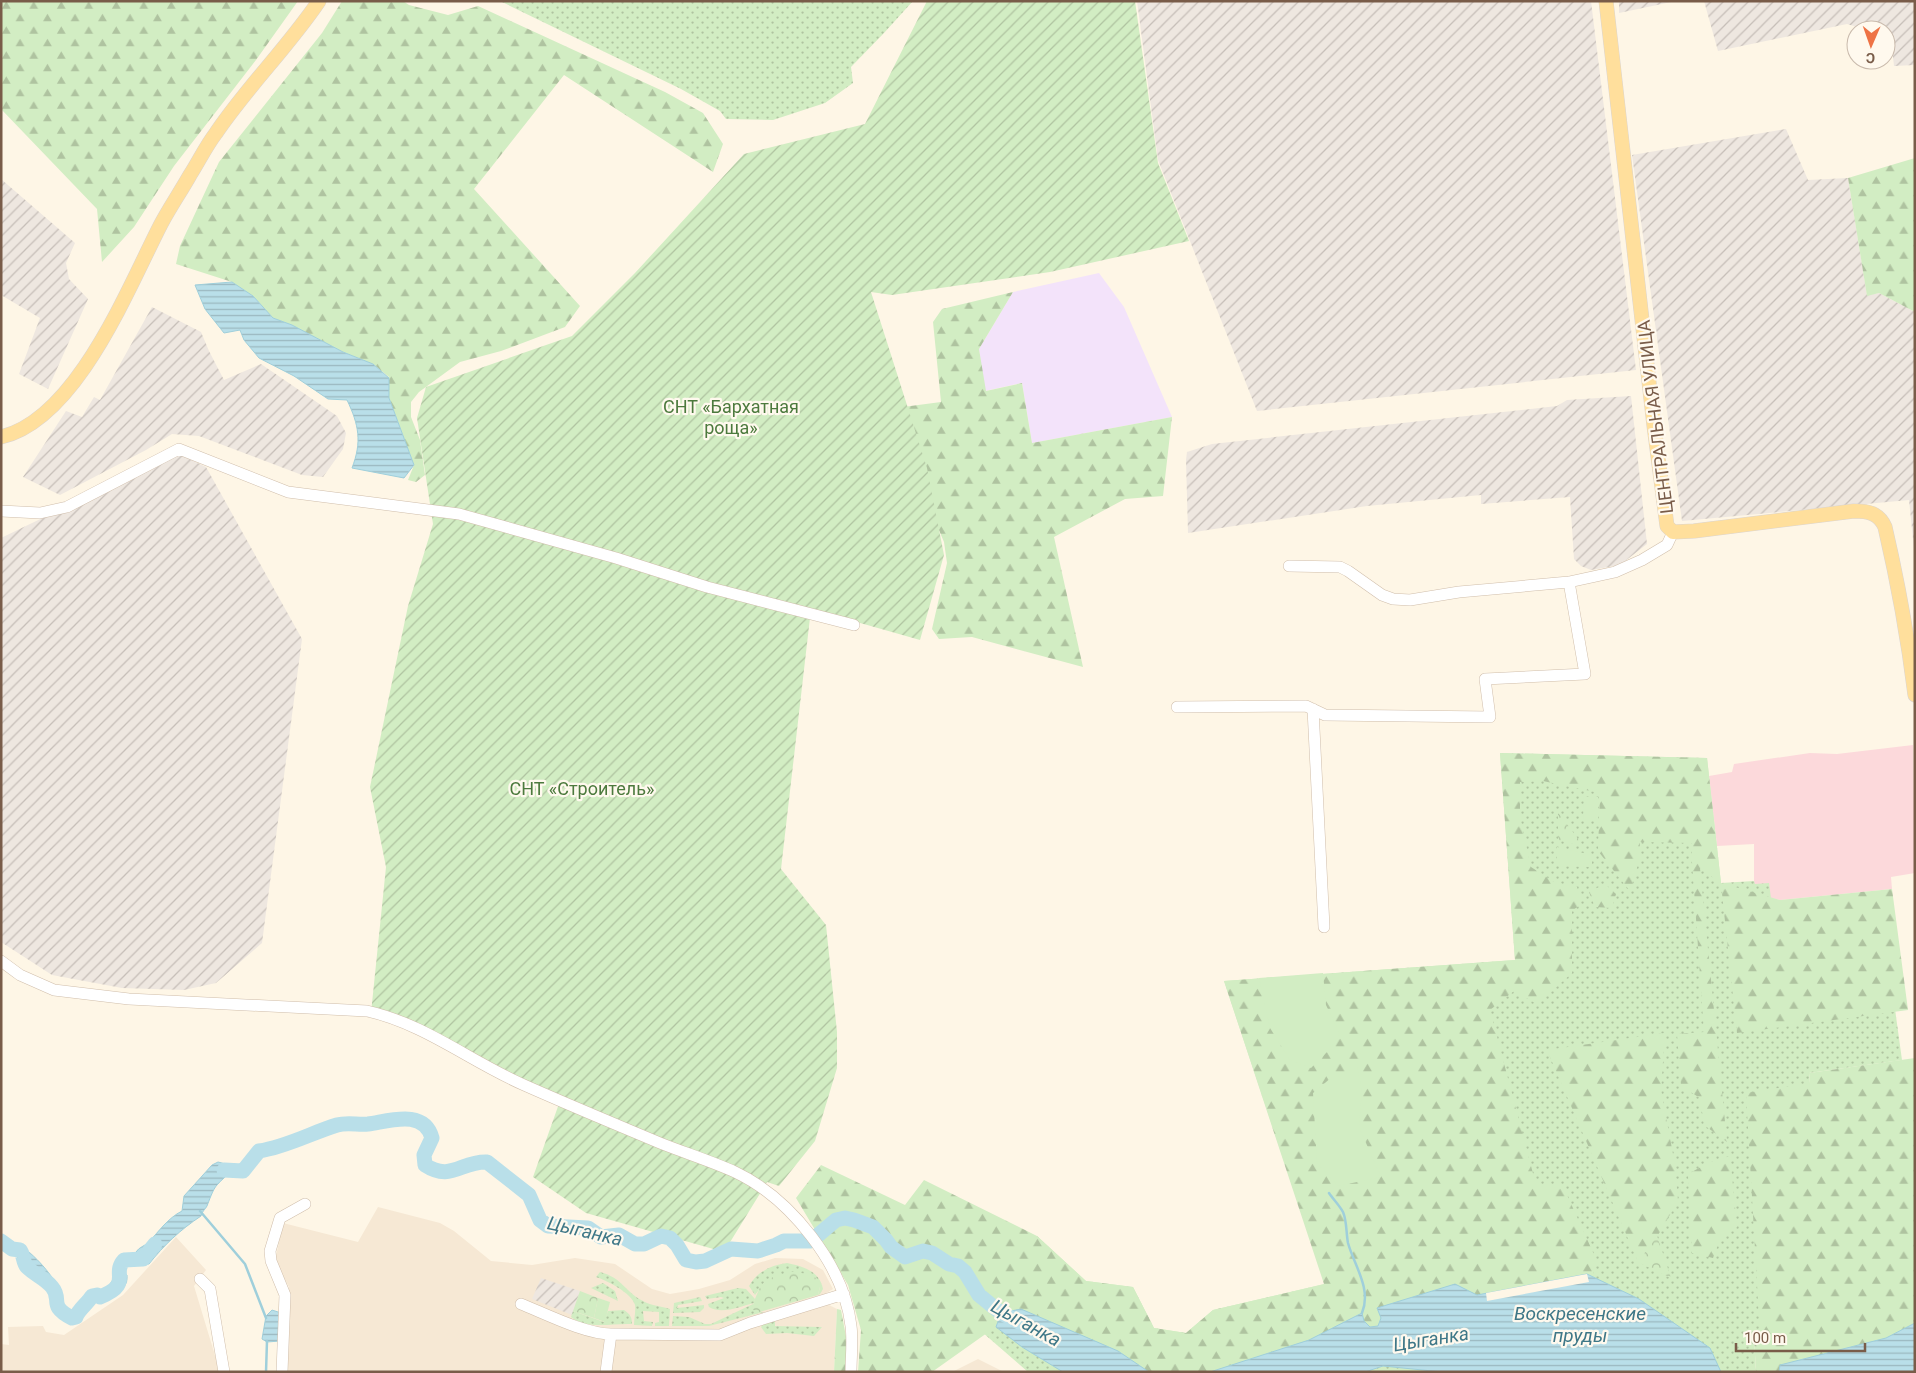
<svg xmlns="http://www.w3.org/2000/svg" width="1916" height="1373" font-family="Roboto,sans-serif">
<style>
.residential{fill:#f6e8d4}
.industrial{fill:url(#industrial-furrows)}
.education{fill:#f3e3fa}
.medical{fill:#fcd9db}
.grass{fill:url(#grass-dots)}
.forest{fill:url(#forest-firs)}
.park{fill:url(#park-crowns)}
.garden{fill:url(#garden-furrows)}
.pitch{fill:#d2edc3}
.water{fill:url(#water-rules);stroke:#9fcfdb}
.pier{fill:#fef6e6}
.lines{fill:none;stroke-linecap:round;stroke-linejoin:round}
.stream{stroke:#9fcfdb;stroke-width:2.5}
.river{stroke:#b9dfe9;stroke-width:15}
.minor-casing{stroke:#d0beab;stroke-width:12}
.major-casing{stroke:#dcd5d0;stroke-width:15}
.minor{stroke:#fff;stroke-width:11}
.major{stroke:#ffdf9c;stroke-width:14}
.labels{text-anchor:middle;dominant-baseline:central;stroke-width:4.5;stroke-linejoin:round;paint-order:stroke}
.park-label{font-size:18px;fill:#4c7a3d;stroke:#fff9ee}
.street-label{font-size:18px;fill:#795c49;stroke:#fff9ee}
.water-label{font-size:19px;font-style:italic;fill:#3e7787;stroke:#fff9ee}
</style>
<defs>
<pattern id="industrial-furrows" width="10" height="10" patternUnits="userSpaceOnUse" patternTransform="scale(1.25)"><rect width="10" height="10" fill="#eee7e0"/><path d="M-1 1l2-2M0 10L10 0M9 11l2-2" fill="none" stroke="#c6beb8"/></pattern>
<pattern id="grass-dots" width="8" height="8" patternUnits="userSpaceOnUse" patternTransform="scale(1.25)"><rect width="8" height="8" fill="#d2edc3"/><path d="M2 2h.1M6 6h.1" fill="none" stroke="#afc3a0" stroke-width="1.8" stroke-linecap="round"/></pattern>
<pattern id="forest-firs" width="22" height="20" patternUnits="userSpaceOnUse" patternTransform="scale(1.25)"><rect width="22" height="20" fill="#d2edc3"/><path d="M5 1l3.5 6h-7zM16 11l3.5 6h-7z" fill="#afc3a0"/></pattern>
<pattern id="park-crowns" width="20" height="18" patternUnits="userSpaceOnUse" patternTransform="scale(1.25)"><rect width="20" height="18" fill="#d2edc3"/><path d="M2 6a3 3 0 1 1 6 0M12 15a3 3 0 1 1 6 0" fill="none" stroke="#afc3a0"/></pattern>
<pattern id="garden-furrows" width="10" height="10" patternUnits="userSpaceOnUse" patternTransform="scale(1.25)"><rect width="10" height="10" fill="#d2edc3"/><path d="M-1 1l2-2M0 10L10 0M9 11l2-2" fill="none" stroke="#afc3a0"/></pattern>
<pattern id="water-rules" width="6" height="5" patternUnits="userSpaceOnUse" patternTransform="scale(1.25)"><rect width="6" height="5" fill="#b9dfe9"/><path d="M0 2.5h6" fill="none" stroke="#9bb8bf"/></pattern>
</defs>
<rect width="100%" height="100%" fill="#fef6e6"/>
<path class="residential" d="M378,1207L440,1223L454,1231L491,1261L532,1265L575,1258L615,1264L652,1289L670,1294L699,1289L730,1280L755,1264L775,1258L803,1259L823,1270L833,1289L825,1294L829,1305L837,1309L834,1372H285L289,1287L275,1261L283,1223L358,1242Z
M176,1237L206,1270L194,1286L220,1372H1V1344L9,1345L8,1327L43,1326L46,1332L64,1335L123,1295Z
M978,1359L1004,1372H952Z"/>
<path class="industrial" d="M1137,1H1591L1636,370L1257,411L1158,160Z
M1619,1H1676L1619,13Z
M1704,1H1915V65L1894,66L1892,48L1886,42V30H1867L1847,24L1718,51Z
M1786,129L1808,180L1848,178L1867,295L1879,293L1915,312V558L1909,500L1682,521L1632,155Z
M1,179L75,243L66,263L69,279L88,299L48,389L19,374L40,318L1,295Z
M152,307L201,332L209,351L224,380L261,364L337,416L346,433L343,449L323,477L302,475L199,436L172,434L146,450L60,495L23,477L66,411L82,417L94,397L100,400Z
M1631,396L1647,544L1620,565L1591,570L1581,566L1574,559L1570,497L1481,504V495L1367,506L1188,533L1186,460L1187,452L1212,444L1557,406L1567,400Z
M177,453L206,467L302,639L262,943L216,983L184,990L122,988L52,975L1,942V538Z
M541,1278L580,1291L572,1315L532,1299Z"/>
<path class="education" d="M1099,273L1124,307L1172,417L1032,443L1022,383L985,391L979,349L1013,292Z"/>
<path class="medical" d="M1913,745L1915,873L1891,877L1892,889L1780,900L1771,898L1754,884V844L1717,846L1709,776L1732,772L1734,764L1810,753L1837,754Z"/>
<path class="grass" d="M500,1H913L884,33L851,67L853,83L825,103L773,120L726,119L720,111L681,89Z
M1500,753L1707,758L1721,883L1754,881L1755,884L1769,883L1771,898L1895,1009L1902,1060L1809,1073L1810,1083L1760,1336L1754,1337L1756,1372H1028L967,1319L1037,1236L1086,1281L1133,1287L1154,1328L1186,1333L1213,1310L1325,1284L1224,981L1515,960Z
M787,1263C802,1266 820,1271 823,1289L820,1294L818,1295L820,1287L765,1282L755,1295L749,1286C757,1272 771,1265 787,1263Z
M600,1272C623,1278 625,1292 643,1301C652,1306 661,1306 670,1309L669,1326H655V1323L659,1322V1312L643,1311L644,1321L653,1322L652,1326L634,1325C634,1319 636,1310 635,1305C632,1293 606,1280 596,1277Z
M603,1283L615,1291L618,1301L591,1288Z
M738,1288L746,1289L755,1299L754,1303C741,1306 722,1315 709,1307L708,1304L724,1298L721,1297L707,1299L705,1296Z
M700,1297L702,1301L678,1305L677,1308L704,1305V1308L700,1312L673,1313L674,1303Z
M753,1304V1308L756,1312H764L709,1326H672L673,1316L689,1317L705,1324H711Z
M624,1310C630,1314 632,1317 632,1324C612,1323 587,1330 571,1317L573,1311L604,1322L608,1311Z
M775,1320V1326L822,1327L814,1336L787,1333L766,1334L761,1327L764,1323Z"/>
<path class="forest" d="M1,1H298L256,60L174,166L134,227L102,262L97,209L1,109Z
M342,1H403L409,5L448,15L478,6L665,92L703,113L723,144L713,172L564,75L474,189L580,306L565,327L501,351L460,362L419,392L411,402V417L420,440L425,475L416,482L408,480L414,465L389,398V377L373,364L343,352L292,325L273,318L253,296L232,282L176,264L180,246L219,162L322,33Z
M1915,158V312L1879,293L1867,296L1848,178Z
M1013,292L979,349L986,391L1022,383L1032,443L1172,417L1163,496L1125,499L1054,537L1083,667L972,637L939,639L932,629L947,563L944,542L920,485L903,407L941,402L933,322L942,309Z
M1500,753L1707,758L1721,883L1780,900L1892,889L1908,1010L1737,1033L1721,884L1700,868L1727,1142L1704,1125L1700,1098L1681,1086L1677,1034L1704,1032L1692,862V843L1640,842L1639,861L1630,891L1598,851L1600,793L1543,781L1520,782V817L1531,867L1554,882L1577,887L1581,904L1572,911V973L1537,1004L1514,991L1490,1010L1536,1185L1563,1186L1596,1259L1593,1277L1587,1275L1477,1295L1455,1284L1377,1309L1381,1318L1378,1326L1370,1327L1364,1321L1362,1313L1309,1340L1210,1372H1149L1118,1351L1021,1309L932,1372H858L861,1330L848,1285L796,1198L821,1165L905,1205L924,1180L1037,1236L1086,1281L1133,1287L1154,1328L1186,1333L1213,1310L1324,1284L1224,981L1515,960Z
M1605,884L1616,894L1612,908L1595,907L1589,892Z
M1665,1033L1661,1090L1675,1165L1678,1201L1657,1237L1671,1278L1638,1262L1547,1050Z
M1915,1058V1323L1887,1338L1781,1365L1779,1372H1756L1754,1337L1760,1336L1746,1093L1810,1083L1809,1073Z
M1730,1156L1737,1227L1720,1239L1713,1258L1692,1253L1688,1174L1710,1162Z
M837,1309L841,1310L847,1342L846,1372H834Z"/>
<path class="park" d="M1558,812L1584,847L1558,840Z
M1657,1236L1671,1278L1638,1262Z
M791,1272H799L816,1278L820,1287L818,1295L756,1313L752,1308C761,1281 763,1279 791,1272Z
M580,1291L598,1298L594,1318L573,1311Z"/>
<path class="garden" d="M927,1H1135L1158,163L1189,241L1050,272L892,295L871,292L927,468L944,555L920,640L811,609L781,869L826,925L837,1032V1068L815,1141L779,1186L767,1182L724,1252L586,1213L533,1177L561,1098L371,1013L386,867L370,787L408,606L433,524L417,418L426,387L572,336L635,273L744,154L865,124Z"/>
<path class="pitch" d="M1584,797H1598V820H1583Z
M1557,847L1592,855V867L1557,866Z
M1323,973L1326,1005L1340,1034L1328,1051L1311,1068L1290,1060L1270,1028L1259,978Z
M1357,1067L1362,1091L1359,1127L1381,1177L1338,1186L1317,1163L1313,1093L1332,1077Z
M598,1298L610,1302L605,1322L594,1318Z"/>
<path class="water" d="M232,282L253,296L273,318L292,325L343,352L373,364L389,378V398L414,465L404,478L352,468C362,442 359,425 347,400L328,399L294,376L259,358L244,340L240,330L224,333L205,309L195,285Z
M218,1162L241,1168L243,1171L241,1173L231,1171C227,1176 221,1180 217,1185C213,1189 209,1201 207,1206C205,1210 202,1211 201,1216C180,1230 164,1245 149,1264H146L136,1252C139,1247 145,1246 149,1242C159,1231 168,1218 182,1211L184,1196L212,1165Z
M16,1244C29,1248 53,1275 58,1288H52C39,1279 11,1264 16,1244Z
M117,1273H124L127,1275C128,1286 122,1289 114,1295L109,1286Z
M1587,1274L1639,1299L1710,1348L1721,1372H1442L1383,1366L1365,1372H1210L1309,1340L1362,1313L1364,1321L1370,1327L1378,1326L1381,1318L1377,1308L1455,1284L1477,1295Z
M1021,1309L1118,1351L1149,1372H1063L1022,1347L996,1327L1001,1313Z
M272,1310L281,1313L280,1341L267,1342L262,1339L266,1316Z
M1915,1323V1372H1779L1780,1365L1886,1338Z"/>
<path class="pier" d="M1587,1274L1589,1282L1487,1301L1486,1293Z"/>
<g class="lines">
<path class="stream" d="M1329,1193C1333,1199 1339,1205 1343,1212C1347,1221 1346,1233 1348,1243C1354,1265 1372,1289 1362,1313
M200,1211L245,1264L266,1318
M266,1372L267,1341"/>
<path class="river" d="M224,1170L243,1171L259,1151C286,1147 311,1133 337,1125C347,1122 358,1125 368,1124C390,1121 424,1109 432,1138L424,1155L425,1165C451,1182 461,1161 487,1162L529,1195L540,1220L548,1226L588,1228L601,1237L619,1235L635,1244H644L661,1236L670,1238L677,1245L686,1260L696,1262L705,1261L731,1249L758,1251L776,1245L784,1241H811L836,1220L845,1218L854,1220L873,1227L886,1240L891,1247L905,1257L923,1251L932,1253L949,1264L958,1266L965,1272L979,1295L1001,1313L1019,1322
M1,1241L12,1249L20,1250C24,1255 23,1263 27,1267C35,1275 45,1278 52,1287C63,1300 47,1305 72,1318L76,1317C78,1310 88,1303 92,1296L97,1295L100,1297C133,1284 111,1274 124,1260L143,1259L155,1244"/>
<defs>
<path id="minor" d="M1,511L40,513L67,507L179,449L288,492L459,514L616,558L707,587L854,625
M1289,566L1340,567L1348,571L1382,595L1393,599L1410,600L1459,592L1569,582L1615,572L1642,560L1667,545L1673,532
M1177,707L1306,706L1325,715L1490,717L1485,679L1585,674L1569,582
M1313,709L1324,927
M1,961L20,975L54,990L129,999L367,1011C425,1024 471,1062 524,1085C569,1105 615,1124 660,1143C685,1153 711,1161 735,1172C790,1198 844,1265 851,1326C853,1341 851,1357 851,1372
M200,1279L210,1289L224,1372
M521,1304C546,1314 585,1334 611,1334
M282,1372L285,1295L271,1261L270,1251L280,1218L305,1204
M606,1372L611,1334L720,1335L750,1323L844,1294"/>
<path id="major" d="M1606,1L1654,426L1667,526L1673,532L1694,531L1854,511C1868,511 1879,513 1885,527C1898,583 1908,638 1915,695
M1,437C77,419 128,288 161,224C170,207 181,191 190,175C199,161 206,146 216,133C247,87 288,47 319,1"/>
</defs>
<use href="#minor" class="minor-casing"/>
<use href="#major" class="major-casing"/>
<use href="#minor" class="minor"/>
<use href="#major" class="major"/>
</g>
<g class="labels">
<g class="park-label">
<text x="731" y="406">СНТ «Бархатная<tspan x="731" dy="21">роща»</tspan></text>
<text x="582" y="788">СНТ «Строитель»</text>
</g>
<g class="street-label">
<text transform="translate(1655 417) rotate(-97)">ЦЕНТРАЛЬНАЯ УЛИЦА</text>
</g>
<g class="water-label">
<text transform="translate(585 1231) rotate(13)">Цыганка</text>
<text x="1580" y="1313">Воскресенские<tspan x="1580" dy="22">пруды</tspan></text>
<text transform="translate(1026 1323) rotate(29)">Цыганка</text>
<text transform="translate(1431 1339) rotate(-9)">Цыганка</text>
</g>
</g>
<rect width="1916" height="1373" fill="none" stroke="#795c49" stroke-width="5"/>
<g transform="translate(1871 45) rotate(182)"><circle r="24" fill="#fff9ee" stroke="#c9baac"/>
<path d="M0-4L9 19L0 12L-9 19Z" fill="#ee7345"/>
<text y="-8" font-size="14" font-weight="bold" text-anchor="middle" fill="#795c49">С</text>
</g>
<path d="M1736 1343v8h129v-8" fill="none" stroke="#795c49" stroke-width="2.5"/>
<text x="1744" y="1343" font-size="15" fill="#795c49" stroke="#fff9ee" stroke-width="4" paint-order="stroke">100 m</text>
</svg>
